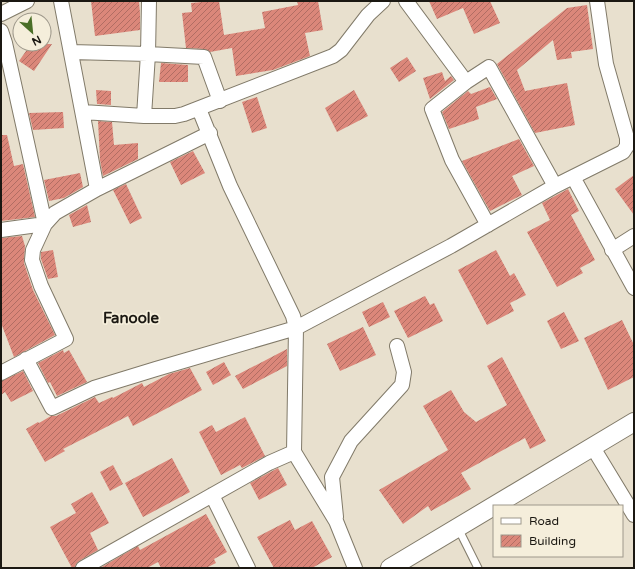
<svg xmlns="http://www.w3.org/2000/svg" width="635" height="569" font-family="'Varela Round',sans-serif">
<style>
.building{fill:url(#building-hatch)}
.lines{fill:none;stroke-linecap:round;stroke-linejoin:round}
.service-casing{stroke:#817a69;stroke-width:9}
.minor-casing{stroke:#817a69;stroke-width:16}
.tertiary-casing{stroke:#817a69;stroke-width:20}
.service{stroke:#fff;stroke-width:7}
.minor{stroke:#fff;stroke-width:14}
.tertiary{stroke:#fff;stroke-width:18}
.labels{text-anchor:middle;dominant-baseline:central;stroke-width:3.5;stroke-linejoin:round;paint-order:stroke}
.district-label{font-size:15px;font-weight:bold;fill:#1b1812;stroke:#f5eedb}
</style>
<defs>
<pattern id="building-hatch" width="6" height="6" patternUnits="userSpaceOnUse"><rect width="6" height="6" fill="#db877a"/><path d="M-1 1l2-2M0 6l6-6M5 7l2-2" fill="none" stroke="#b16d63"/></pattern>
</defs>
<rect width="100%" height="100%" fill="#e8e0ce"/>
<path class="building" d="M91,1H139L140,13V30L95,36Z
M201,1H219L224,35L265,28L262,12L298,5L297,1H318L323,30L305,33L310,56L273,70L236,76L232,48L210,52L204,49L186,48L182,13L192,12L191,3L202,2Z
M429,1H490L500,23L474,34L463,8L437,19Z
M587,5L593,49L571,52L572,58L557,60L553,40L517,70L525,91L567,83L575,125L535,133L497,64L567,8Z
M31,44H52L34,71L19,61Z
M407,57L416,71L399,82L390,68Z
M161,63L188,65V82H159Z
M442,72L445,81L451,76L454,80L430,99L423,78Z
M490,87L497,99L476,107L479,119L449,129L442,112L468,91L471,94Z
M96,90L111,91V105L97,104Z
M354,90L368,116L337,132L325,108Z
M257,97L267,128L252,133L242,102Z
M63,112L64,128L33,130L29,113Z
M98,121L112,122L114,145L138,143V159L103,176L100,160Z
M1,135H7L14,166L23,164L35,217L1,221Z
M519,139L534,166L512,176L522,195L490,211L462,161Z
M193,151L205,173L181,185L170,162Z
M80,173L83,187L64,198L49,201L44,180Z
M634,175V215L615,189Z
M126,184L142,218L130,224L113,190Z
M568,189L579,211L571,215L595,260L580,268L583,273L557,287L527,232L550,220L542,203Z
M87,205L91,222L73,227L69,215Z
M22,236L25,246L24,263L33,290L55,335L14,357L1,323V238Z
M53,250L58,277L48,279L41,259V252Z
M496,250L510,276L514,273L526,295L510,303L514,311L487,325L458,270Z
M425,296L430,305L434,303L443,321L408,338L394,311Z
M383,302L390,317L369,327L362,312Z
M564,312L579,341L561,349L547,321Z
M622,320L634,345V377L608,390L584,338Z
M363,327L376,355L340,371L327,344Z
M287,349V366L243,389L235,376Z
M63,350L64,353L69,350L87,382L57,396L50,382L48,383L38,363Z
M502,357L546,441L530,449L525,438L461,473L471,489L431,511L428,506L403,524L379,490L448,450L423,406L451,390L464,412L476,422L507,405L487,366Z
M224,362L231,375L213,385L206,372Z
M190,368L202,390L133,426L128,416L63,449L65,451L45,462L26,429L38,422L39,423L51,416H56L95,397L99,403L112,397L113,398L142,383L144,387L169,374Z
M23,371L33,391L11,402L5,392L1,395V381Z
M245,417L265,456L242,468L240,465L221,475L199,432L212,425L216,432Z
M172,458L190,492L143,517L125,483Z
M113,465L123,484L110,491L100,472Z
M278,468L287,485L259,500L250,483Z
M92,492L109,523L90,533L98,550L79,561L76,564L75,568H72L50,527L76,513L71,504Z
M206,514L227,552L214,559L216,563L206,568H161L158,562L147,568H100L138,546L140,550Z
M290,520L295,530L312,521L332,557L312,568H274L257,537Z"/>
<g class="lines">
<defs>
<path id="service" d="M458,528L478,568"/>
<path id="minor" d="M406,1L466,82
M1,14L27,1
M1,31L5,43L45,224
M71,52L148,54L204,57L220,101
M199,109L230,186L293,316L296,328L294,452L336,521L355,568
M83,112L144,116H175L184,114L333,56L341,50L368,15L383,1
M144,116L148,54L149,1
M573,177L634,288
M97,189L210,133
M488,225L452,160L432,109L466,82L489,67L555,186
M1,230L45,224
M612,250L634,236
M26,359L52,408L94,388L156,369L296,328L451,246L555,186L623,152L627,146V138L606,64L597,1
M1,373L66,339L41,286L32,260L33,250L45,224L55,213L97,189L61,1
M592,446L634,515
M212,495L248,568
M336,517L332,477L351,441L402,385L404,372L397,346
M83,568L269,463L294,452"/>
<path id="tertiary" d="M390,568L634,422"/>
</defs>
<use href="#service" class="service-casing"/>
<use href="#minor" class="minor-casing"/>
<use href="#tertiary" class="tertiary-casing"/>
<use href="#service" class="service"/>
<use href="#minor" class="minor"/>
<use href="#tertiary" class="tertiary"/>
</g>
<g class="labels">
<g class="district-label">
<text x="131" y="318">Fanoole</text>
</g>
</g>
<rect width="635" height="569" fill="none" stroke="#1b1812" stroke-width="4"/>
<rect x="493" y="505" width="130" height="52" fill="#f5eedb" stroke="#9e988b"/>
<rect x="501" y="518" width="20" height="6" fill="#ffffff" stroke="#9e988b"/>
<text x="529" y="525" font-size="12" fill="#1b1812">Road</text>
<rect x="501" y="535" width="20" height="12" fill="url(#building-hatch)" stroke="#9e988b"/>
<text x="529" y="545" font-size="12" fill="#1b1812">Building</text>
<g transform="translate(32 32) rotate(153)"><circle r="19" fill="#f5eedb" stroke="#9e988b"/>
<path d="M0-3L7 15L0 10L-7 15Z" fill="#4a6e27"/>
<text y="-6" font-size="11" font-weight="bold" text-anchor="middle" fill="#1b1812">N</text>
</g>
</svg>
